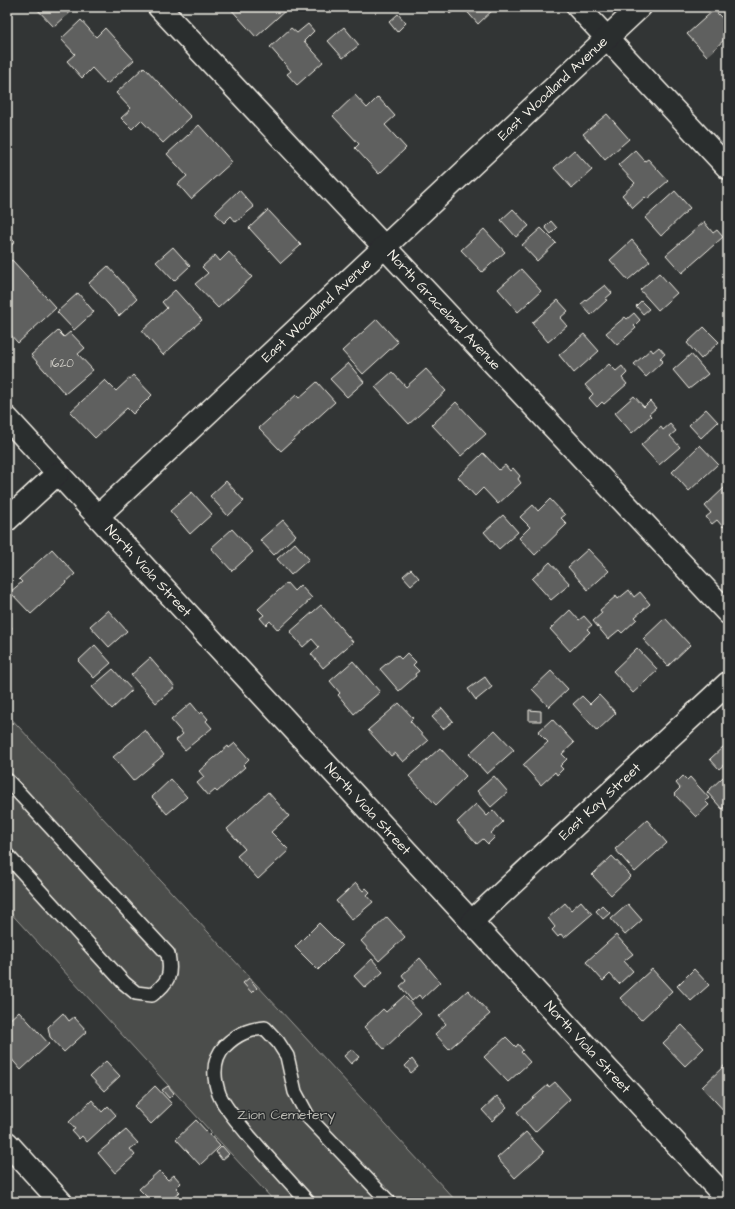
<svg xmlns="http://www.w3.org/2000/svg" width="735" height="1209" font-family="'Architects Daughter',sans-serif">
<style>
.green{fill:#4b4d4c;stroke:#a09f9a}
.building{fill:#5f605f;stroke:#f4f1e8}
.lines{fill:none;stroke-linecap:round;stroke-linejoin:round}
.service-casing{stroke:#f4f1e8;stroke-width:16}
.minor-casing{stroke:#f4f1e8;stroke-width:25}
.service{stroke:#2a2d2e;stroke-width:13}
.minor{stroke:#2a2d2e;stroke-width:22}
.labels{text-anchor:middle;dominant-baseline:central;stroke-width:3;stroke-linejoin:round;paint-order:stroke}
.number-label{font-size:12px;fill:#cfcdc6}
.street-label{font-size:14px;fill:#f4f1e8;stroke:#2a2d2e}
.park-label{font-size:14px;fill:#b9b8b1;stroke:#2a2d2e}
</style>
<rect width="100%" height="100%" fill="#323535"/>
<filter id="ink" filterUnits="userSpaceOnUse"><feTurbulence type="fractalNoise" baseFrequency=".025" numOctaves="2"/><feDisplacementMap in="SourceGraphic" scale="8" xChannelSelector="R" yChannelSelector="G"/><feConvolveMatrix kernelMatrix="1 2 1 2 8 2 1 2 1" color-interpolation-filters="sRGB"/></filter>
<g filter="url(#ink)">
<path class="green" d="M7,714L457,1202H275L7,909Z"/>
<path class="building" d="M35,7H76L54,27Z
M229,7H284L287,9L256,37Z
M444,7H458L450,14Z
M463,7H496L478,24Z
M714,10L724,20L728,16V36L707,56L687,34Z
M398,14L406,23L397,32L389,22Z
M81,20L96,37L105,28L134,60L107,84L92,68L82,78L67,61L75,54L61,39Z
M308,24L314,31L304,41L323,62L297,85L287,74L291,71L270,47L291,28L297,33Z
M344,27L359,45L343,58L328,41Z
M144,67L191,117L163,143L141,120L132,129L121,118L131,109L116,93Z
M355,95L367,108L378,97L395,116L385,125L406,148L379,174L355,148L359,144L333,116Z
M607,114L629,139L605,160L583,134Z
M199,125L232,162L191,199L178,184L187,176L167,154Z
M574,150L592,170L572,188L554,168Z
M635,150L645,161L648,159L668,181L647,199L645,197L633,208L622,195L635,183L618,165Z
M239,190L254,207L236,222L231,216L224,223L215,213Z
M675,191L690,208L661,236L645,218Z
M513,209L529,226L516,237L501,220Z
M268,210L301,245L281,263L249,228Z
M551,221L557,228L551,234L545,227Z
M704,222L713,233L717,230L723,237L682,273L666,255Z
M541,228L556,243L537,261L522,245Z
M484,229L505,252L482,272L461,250Z
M7,234L15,242L7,249Z
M632,240L650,261L628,280L610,260Z
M173,247L190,266L174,281L156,262Z
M229,252L252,277L218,308L195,284L208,273L202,267L215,255L220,261Z
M12,260L56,308L18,343L7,331V264Z
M108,266L137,299L119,316L89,283Z
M521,269L541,291L518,312L498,289Z
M659,273L677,293L658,310L640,290Z
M728,277V289L722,282Z
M605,285L612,293L605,299L607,300L591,315L581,304Z
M175,290L202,320L163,355L142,331L167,308L162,302Z
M78,293L94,312L74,330L57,312Z
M558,300L568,311L560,318L567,326L548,342L532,323Z
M641,301L649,309L643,314L636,306Z
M634,313L640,320L634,326L636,328L617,345L606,333L625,317L627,319Z
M377,319L398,342L363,374L342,351Z
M704,327L719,342L701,359L687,343Z
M58,331L64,337L70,332L85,348L78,354L93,370L65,394L31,355Z
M584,334L599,351L574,373L559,355Z
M659,347L665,354L660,358L663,361L646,377L634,364L651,349L653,352Z
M691,354L708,374L689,389L673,370Z
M348,363L364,382L347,397L330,379Z
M609,364L616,371L622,366L627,373L622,378L627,384L604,404L602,402L597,407L589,398L593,394L585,385Z
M426,369L446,391L409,424L375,387L392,372L406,387Z
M133,375L152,395L133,414L127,408L95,438L70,412L105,380L116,391Z
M317,382L335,402L281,451L259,428L296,395L299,398Z
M634,396L644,407L650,401L656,408L649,414L651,416L632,433L615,413Z
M456,402L486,434L461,456L432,425Z
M706,409L718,422L701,438L689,425Z
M670,424L676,431L670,436L680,447L659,465L641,445L661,427L663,430Z
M700,445L718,464L689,491L672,472Z
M483,453L499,470L505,465L510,471L513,468L520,476L518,479L521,483L498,504L483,488L475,496L458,477Z
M226,481L244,501L228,516L210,496Z
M725,487L728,490V523L723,527L717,520L712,524L706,517L711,513L705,506Z
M192,492L212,514L190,534L170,511Z
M550,499L565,515L561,518L567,524L535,555L519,538L530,527L520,517L533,505L538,511Z
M503,515L518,532L499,549L484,532Z
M283,520L296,535L274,555L260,540Z
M232,529L253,552L232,571L211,548Z
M295,543L309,559L291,575L277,559Z
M52,549L75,574L31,614L10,592L22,582L19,579Z
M588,549L609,571L588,590L568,567Z
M550,562L570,584L551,600L532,579Z
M411,569L419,578L411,585L403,576Z
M287,583L294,591L300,585L312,598L278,630L270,621L266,625L260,618L264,615L258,609Z
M629,590L634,597L640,592L650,604L635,617L637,619L622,633L619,630L608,639L593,621L602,613L600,610L616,596L618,599Z
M321,605L353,642L323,668L311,654L319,647L312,639L303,647L290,632Z
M108,610L127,631L109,647L90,626Z
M570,610L579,620L584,616L592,625L587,629L590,632L570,651L550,629Z
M665,618L690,645L668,666L643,639Z
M7,622L12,628L7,633Z
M95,645L111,663L94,678L78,661Z
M637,648L658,670L633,693L613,671Z
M407,653L416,662L413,665L419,671L415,674L416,676L399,691L380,669L397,655L401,659Z
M150,658L175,687L156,703L131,675Z
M353,661L380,692L354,714L338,695L340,693L330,681Z
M113,669L132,690L112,709L92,687Z
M551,671L568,689L549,707L532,689Z
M485,677L492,687L476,700L468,689Z
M599,695L616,713L597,731L573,704L582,696L590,704Z
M191,703L200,714L202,712L208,719L206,721L212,728L185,750L176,740L183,734L171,720Z
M399,703L413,718L410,721L428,741L403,762L395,753L391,756L368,730Z
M442,708L453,721L443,729L432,717Z
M529,710L541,711V721H529Z
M552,719L574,743L562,754L567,759L560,766L563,769L557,775L555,772L541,785L523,765L548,742L538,732Z
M145,730L164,755L133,781L113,757Z
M495,730L514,750L487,774L469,754Z
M235,743L249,759L243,765L245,767L217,792L215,790L208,796L197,783L204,777L199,771L228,746L229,748Z
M724,746L728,750V761L719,769L710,759Z
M440,748L466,776L436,805L409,776Z
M494,776L508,792L491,807L477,791Z
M683,776L687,780L690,777L709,798L705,801L709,805L696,817L674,794L680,788L676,783Z
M723,777L728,783V804L722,809L707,792Z
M171,779L187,797L167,814L152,797Z
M268,792L289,816L271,832L289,850L258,879L237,856L245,849L227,829Z
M476,804L487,816L493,810L503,822L491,833L495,837L488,844L483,839L477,844L457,822Z
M647,820L667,843L635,872L615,849Z
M612,856L631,876L611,895L592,875Z
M356,883L363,891L366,888L370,892L367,895L373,902L352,920L336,901Z
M581,901L592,914L564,938L561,934L558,937L552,930L555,927L548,918L565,903L571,910Z
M628,904L642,920L625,935L611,919Z
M602,905L610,913L603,919L596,911Z
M387,917L405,937L379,961L361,941Z
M319,923L342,946L318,970L295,947Z
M616,935L633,954L624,961L633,971L619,984L610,974L603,981L586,962Z
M420,958L440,982L422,999L419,995L412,1001L400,986L406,981L402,975Z
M372,959L383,972L365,988L354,976Z
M652,969L672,991L641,1020L620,998Z
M694,969L709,985L691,1001L677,986Z
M249,978L257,988L252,993L243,983Z
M468,990L490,1014L449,1049L435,1034L446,1024L439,1016Z
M404,996L421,1014L384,1049L364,1027L383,1009L386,1012Z
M19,1011L49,1044L21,1070L9,1056L7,1057V1022Z
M63,1013L69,1021L74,1017L87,1031L64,1052L50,1037L48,1027Z
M682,1025L704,1048L685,1066L663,1043Z
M728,1034V1045L723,1039Z
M506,1037L516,1047L518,1044L523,1050L521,1052L530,1062L508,1082L484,1057Z
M352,1049L359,1057L351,1064L344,1056Z
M412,1059L418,1067L411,1073L405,1066Z
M106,1061L120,1076L104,1091L90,1076Z
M725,1065L728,1068V1115L702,1087Z
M555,1082L570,1099L535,1132L517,1112L548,1085L549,1087Z
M155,1086L172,1104L151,1124L134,1106Z
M168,1086L174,1093L169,1098L162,1090Z
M497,1096L507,1107L492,1121L482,1110Z
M92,1100L102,1112L108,1106L116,1115L87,1142L82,1136L79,1139L72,1131L75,1129L69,1122Z
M196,1120L220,1146L200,1165L176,1139Z
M126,1130L138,1143L130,1149L135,1155L115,1173L98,1153Z
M526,1132L544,1152L515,1178L497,1158Z
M222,1146L229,1154L222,1160L216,1152Z
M159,1171L168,1180L174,1175L181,1183L176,1188L180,1192L169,1202H152L139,1189Z"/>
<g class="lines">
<defs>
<path id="service" d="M7,780L168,954C172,975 169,982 152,995L136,993L124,983L7,855
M308,1202C288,1180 268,1158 249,1136C239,1123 225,1109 219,1094C213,1077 212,1060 225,1046C237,1034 249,1029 265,1028L278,1042L287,1056L295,1092L309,1118L389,1202"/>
<g id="minor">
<path id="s1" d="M159,7L728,613"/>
<path d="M578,7L728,168"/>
<path id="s2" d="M7,418L728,1200"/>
<path id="s3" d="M98,516L640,7"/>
<path d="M7,520L58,473"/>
<path id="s4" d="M472,921L728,683"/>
<path d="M7,1143L61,1202"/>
</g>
</defs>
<use href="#service" class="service-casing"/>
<use href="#minor" class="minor-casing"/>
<use href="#service" class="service"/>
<use href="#minor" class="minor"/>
</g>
</g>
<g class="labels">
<g class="number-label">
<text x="62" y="363">1620</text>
</g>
<g class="street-label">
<text stroke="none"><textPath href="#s3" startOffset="624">East Woodland Avenue</textPath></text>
<text stroke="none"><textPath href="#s1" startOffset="416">North Graceland Avenue</textPath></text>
<text stroke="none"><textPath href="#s3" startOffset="300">East Woodland Avenue</textPath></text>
<text stroke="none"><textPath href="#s2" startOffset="208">North Viola Street</textPath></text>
<text stroke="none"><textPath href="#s4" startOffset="175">East Kay Street</textPath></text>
<text stroke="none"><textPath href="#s2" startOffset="532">North Viola Street</textPath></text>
<text stroke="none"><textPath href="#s2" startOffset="856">North Viola Street</textPath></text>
</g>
<g class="park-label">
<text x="286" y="1115">Zion Cemetery</text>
</g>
</g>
<rect width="735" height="1209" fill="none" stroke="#2a2d2e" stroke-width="24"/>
<rect x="12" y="12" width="711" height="1185" fill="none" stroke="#f4f1e8" stroke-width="1.5" filter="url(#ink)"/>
</svg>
